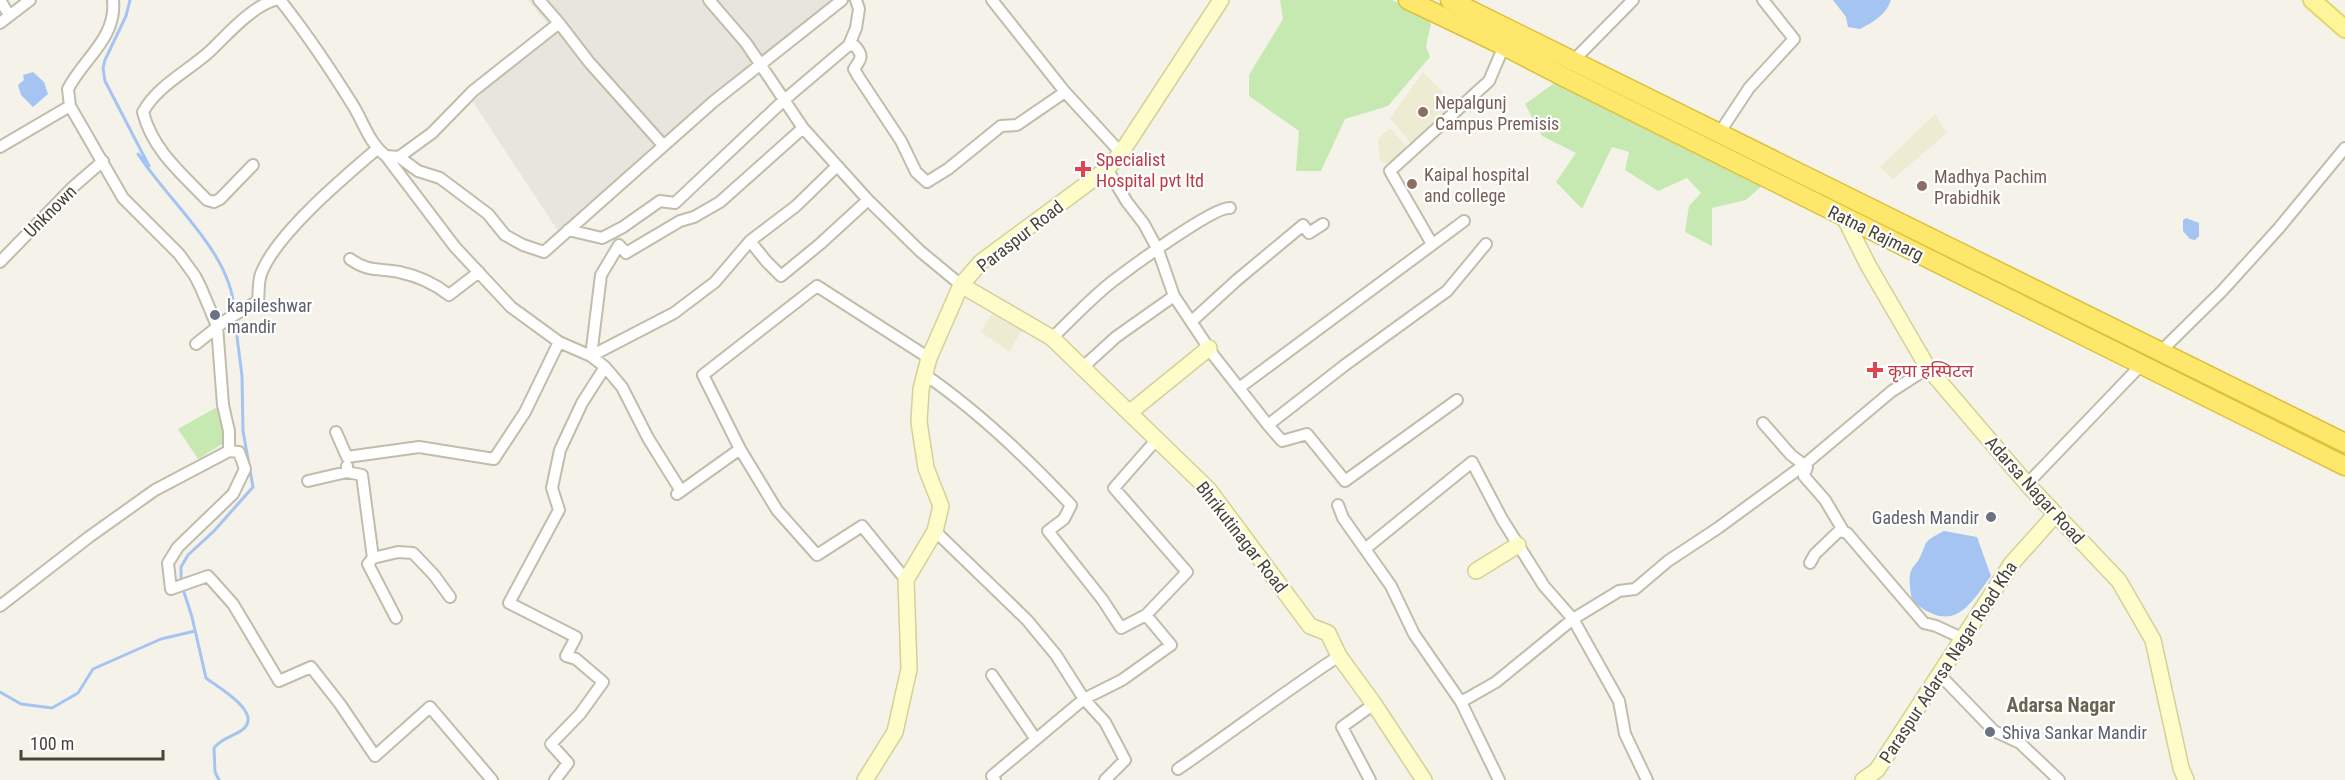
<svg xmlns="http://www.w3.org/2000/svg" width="2345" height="780" font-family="'Roboto Condensed','Noto Sans Devanagari',sans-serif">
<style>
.industrial{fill:#e7e5de}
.education{fill:#eeebd3}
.green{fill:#c6e9b2}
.water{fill:#a6c4f1}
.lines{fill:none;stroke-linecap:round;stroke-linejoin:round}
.stream{stroke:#a6c4f1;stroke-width:3}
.street-casing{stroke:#c0bdac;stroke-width:14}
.secondary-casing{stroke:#d4d099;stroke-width:18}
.primary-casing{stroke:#e4d668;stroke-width:20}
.highway-casing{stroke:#dec03a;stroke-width:21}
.street{stroke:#fff;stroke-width:10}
.secondary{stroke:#fefcc9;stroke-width:15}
.primary{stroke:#fef499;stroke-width:16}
.highway{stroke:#fde86b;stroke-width:18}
.education-dot{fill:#8d6e63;stroke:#fff;stroke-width:2}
.health-dot{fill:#e0444e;stroke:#fff;stroke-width:2}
.worship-dot{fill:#6b7280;stroke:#fff;stroke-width:2}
.labels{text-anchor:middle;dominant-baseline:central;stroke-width:4.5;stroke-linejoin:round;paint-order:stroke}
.education-label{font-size:18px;fill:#785e54;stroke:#fff;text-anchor:start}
.health-label{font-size:18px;fill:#be3a42;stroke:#fff;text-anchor:start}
.street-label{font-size:18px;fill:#484537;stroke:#fff}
.worship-label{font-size:18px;fill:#5b616d;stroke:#fff;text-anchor:start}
.neighbourhood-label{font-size:20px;font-weight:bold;fill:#6b654f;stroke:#fff}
</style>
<rect width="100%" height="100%" fill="#f5f3e9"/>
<path class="industrial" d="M528,0H836L763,56L654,145L558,231L473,102L550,27Z"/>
<path class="education" d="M1423,72L1457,106L1413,146L1390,118Z
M1935,114L1947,133L1893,179L1880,167Z
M1388,129L1392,130L1407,147L1387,164L1380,160L1378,139Z
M995,309L1025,326L1009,352L981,332Z"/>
<path class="green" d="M1280,0H1392L1422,12L1431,24L1426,46L1430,57L1388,106L1345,119L1321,171H1296L1299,131L1249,96V75L1283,19Z
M1560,79L1763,185L1746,200L1712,208V246L1685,232L1689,206L1701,193L1687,178L1658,191L1625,170L1629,152L1612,147L1582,209L1556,182L1576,153L1542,136L1525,104Z
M219,406L227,441L198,459L178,429Z"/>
<path class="water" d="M1833,0H1891C1886,15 1873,22 1860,29L1848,27L1846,17Z
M33,72L44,82L48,94L33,107L21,95L18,85L24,80L23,75Z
M2186,218L2199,223V236L2195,240L2190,239L2183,231V220Z
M1944,531L1977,537L1991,576C1967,609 1953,634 1912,601C1911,592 1907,577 1912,569C1913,566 1916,564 1918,561C1929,541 1920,543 1944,531Z"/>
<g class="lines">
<path class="stream" d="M130,0L126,16L105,60L103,68L105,81L149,166L138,154C167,200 231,252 234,309
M181,583V567L188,555L214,531L253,487L243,431L242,376L235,321
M183,589L192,617L206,678C216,686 265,713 242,730C232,737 222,738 214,748L215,772L219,780
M0,692L21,704L52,708L78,693L93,669L161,639L195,631"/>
<defs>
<path id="street" d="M0,0L9,15
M280,0C307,34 331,70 354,107C364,124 370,144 386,156L455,247L511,307L559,342L591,356L605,367L622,387L648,438L681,491
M709,0L746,43L803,128L868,200L920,251L961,285
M992,0L1065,92L1121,153
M0,23L30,0
M559,23L589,62L663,145
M849,45L855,46C864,56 861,59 854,69L858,76L901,141L916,172L927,182L948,169L1001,126L1017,125L1065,92
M1570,64L1633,0
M803,128L720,202L694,217L680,221L626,253L619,245L601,275L591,356L674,313L715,282L750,241L796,206L837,166
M1720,132L1749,88L1794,39L1763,0
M0,147L70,106
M386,156L399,157L418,171L440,178L488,214L505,235L523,245L544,252L713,102L842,0
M399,157L432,133L473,91L559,23L539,0
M253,165L220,199L214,202L207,200C181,173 152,149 143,112C157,86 188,71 209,52C226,36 252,6 275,0
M1107,169L1127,202L1144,224L1158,250L1174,296L1214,356L1268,425L1345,365L1447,291L1486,244
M568,230L602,238L623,227L660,201L675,203L783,101L849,45L856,28L859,9L856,0
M750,241L766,261L781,276L820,244L868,200
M1432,244L1390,171L1489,81L1504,46
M350,259C368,272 378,268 399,272C418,276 434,283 449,295L479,272
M0,262L73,187L103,161
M1192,321L1237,280L1303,225L1309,233L1323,224
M1052,338C1072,319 1091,298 1113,281C1130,268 1214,206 1230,208
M196,344L226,320L258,301C259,293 258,282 261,274C276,234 343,178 377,149
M2158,354L2222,291L2279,228L2345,148
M1082,368L1116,337L1174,296
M924,374C978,411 1026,457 1071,505L1064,519L1048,531L1102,599L1121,628L1146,615L1171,645L1122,680L1084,699L1056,655L1027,620L935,531
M1239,388L1464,221
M1763,423L1791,455L1807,467L1804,476L1825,500L1844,532
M1268,425L1282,441L1307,434L1345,481L1457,400
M336,432L347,457L419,447L494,459L525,412L559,342
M740,449L777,510L817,555L862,526L906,580
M229,451L239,452L245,469L233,494L178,547L168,563L171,589L208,576L233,604L279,681L311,667L340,704L375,756L430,707L492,780
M347,472L362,475L373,558L398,552L413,553L434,575L450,597
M308,481L347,472V466
M2027,484L2144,362
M677,494L740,449L703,375L817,286L929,358
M1338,505L1343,518L1391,586L1414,634L1461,702L1496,682L1573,619L1619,591L1635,589L1668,561L1718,528L1804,465L1892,391L1928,368
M1365,549L1472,462L1502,519L1544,586L1573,619L1619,701L1625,734L1647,780
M373,558L368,564L396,618
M1810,563L1815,554L1839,531L1847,533L1924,623L1936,626L1962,638
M0,606L89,537L155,490L229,451V431L223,405L217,326L201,288L195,276L179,254L123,198L70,106L68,89C83,59 117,38 113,0
M1146,615L1187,572L1114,488L1157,439
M992,675L1035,738
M1940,675L1994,731L2020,743L2059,780
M1461,702L1499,780
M1178,769C1232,732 1284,692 1339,656
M555,780L568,763L551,744L580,714L603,682L576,659L566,656L576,637L509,603L559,510L552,488L560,450L582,403L605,367
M995,780L992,776L1084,699L1105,722L1125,760L1105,780
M1370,780L1342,727L1374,704"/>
<path id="secondary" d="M1844,217L1868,265L1928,368L2027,484L2119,581L2153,640L2181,768L2186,780
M961,285L1052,338L1209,490L1310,626L1328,633L1339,656L1374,704L1424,780
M1129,413L1209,348
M1476,571L1518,545
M865,780L895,732L909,669L906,580L935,531L941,506L926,468L919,422L921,389L929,358L961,285L981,262L1107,169L1121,153L1221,0
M1863,780L1877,770L2012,563L2055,515"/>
<path id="primary" d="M2312,0L2345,29"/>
<path id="highway" d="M1408,0L1504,46L1562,76L2345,466
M1450,0L2345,443"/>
</defs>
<use href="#street" class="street-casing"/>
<use href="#secondary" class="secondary-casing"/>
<use href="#primary" class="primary-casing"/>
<use href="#highway" class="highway-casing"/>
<use href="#street" class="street"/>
<use href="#secondary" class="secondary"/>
<use href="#primary" class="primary"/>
<use href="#highway" class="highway"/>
</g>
<g class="education-dot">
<circle cx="1423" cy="112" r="6"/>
<circle cx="1412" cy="184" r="6"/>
<circle cx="1922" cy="186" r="6"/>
</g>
<g class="health-dot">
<path d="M1080 160h6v6h6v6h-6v6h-6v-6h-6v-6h6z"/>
<path d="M1872 361h6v6h6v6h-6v6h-6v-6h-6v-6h6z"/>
</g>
<g class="worship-dot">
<circle cx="215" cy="315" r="6"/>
<circle cx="1991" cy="517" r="6"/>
<circle cx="1990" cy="732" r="6"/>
</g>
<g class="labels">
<g class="education-label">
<text x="1435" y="102">Nepalgunj<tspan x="1435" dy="21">Campus Premisis</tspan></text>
<text x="1424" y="174">Kaipal hospital<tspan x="1424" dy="21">and college</tspan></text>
<text x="1934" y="176">Madhya Pachim<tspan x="1934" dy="21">Prabidhik</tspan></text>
</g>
<g class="health-label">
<text x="1096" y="159">Specialist<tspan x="1096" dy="21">Hospital pvt ltd</tspan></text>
<text x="1888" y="370">कृपा हस्पिटल</text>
</g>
<g class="street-label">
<text transform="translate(50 211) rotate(-45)">Unknown</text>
<text transform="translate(1876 233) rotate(26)">Ratna Rajmarg</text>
<text transform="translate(1020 236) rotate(-38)">Paraspur Road</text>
<text transform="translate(2035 490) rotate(48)">Adarsa Nagar Road</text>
<text transform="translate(1242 537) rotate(52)">Bhrikutinagar Road</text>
<text transform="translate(1948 662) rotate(-57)">Paraspur Adarsa Nagar Road Kha</text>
</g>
<g class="worship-label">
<text x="227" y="305">kapileshwar<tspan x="227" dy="21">mandir</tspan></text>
<text x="1979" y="517" text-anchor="end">Gadesh Mandir</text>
<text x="2002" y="732">Shiva Sankar Mandir</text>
</g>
<g class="neighbourhood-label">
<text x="2061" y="705">Adarsa Nagar</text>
</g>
</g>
<path d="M21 750v9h142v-9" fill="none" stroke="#484537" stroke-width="3"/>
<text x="30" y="750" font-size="18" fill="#484537" stroke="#ffffff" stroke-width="4.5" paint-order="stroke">100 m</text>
</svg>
